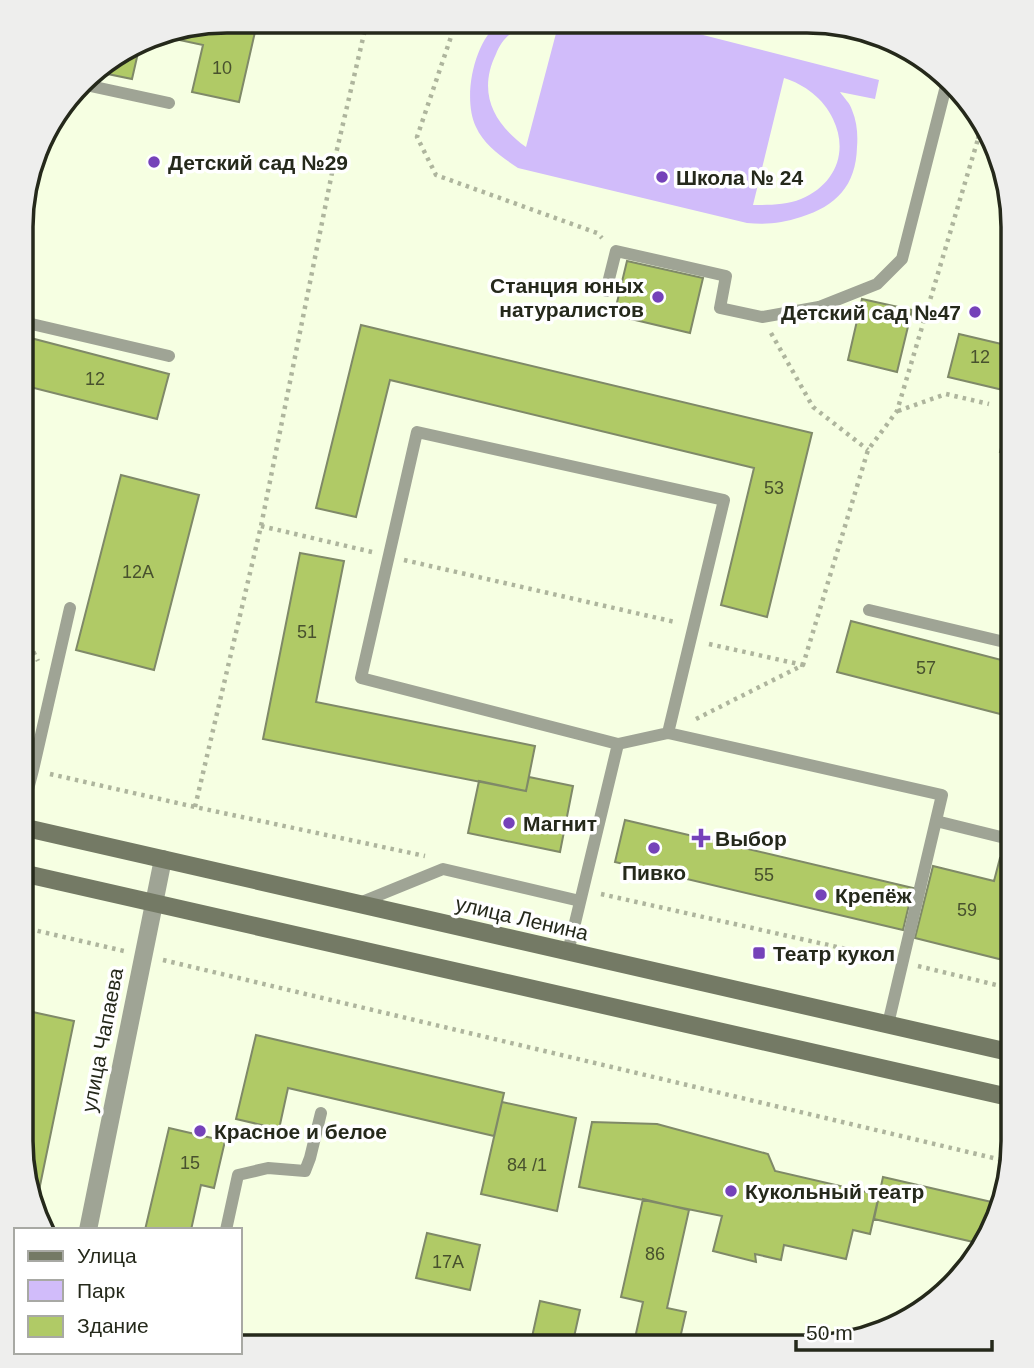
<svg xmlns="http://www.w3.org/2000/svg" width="1034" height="1368" font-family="Arial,sans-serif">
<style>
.green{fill:#d1bcfa;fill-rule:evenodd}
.building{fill:#b0ca66;stroke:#7f8968;stroke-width:2}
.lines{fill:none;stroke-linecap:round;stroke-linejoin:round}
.path{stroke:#aeb59d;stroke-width:4.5;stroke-dasharray:3.5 5;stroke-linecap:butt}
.lane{stroke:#9fa495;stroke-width:12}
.street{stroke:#9fa495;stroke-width:18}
.secondary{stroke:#747a65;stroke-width:18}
.poi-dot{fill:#7542b9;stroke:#fff;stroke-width:2.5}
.labels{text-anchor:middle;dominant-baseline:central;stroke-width:7;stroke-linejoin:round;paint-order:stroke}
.number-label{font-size:18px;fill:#48512e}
.poi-label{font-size:21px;font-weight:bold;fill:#25291b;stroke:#fff;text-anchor:start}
.street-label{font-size:21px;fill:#25291b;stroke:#fff}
.rim{fill:none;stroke:#25291b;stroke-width:3.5}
</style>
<rect width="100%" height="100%" fill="#f6ffe2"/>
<path class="green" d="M500,22H543C532,25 521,27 512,33C505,37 499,46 496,54C477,93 494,124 526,147L559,22H652L879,80L875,99L840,92C844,98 850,103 852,110C857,122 858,135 857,147C856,186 836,206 801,217C782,223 767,225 747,223L518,168C503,158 484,145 476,127C462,98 474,41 500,22ZM784,78C804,84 824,99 833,119C849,152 835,185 801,199C786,205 769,205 753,205Z"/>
<path class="building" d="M216,23L255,32L239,102L192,92L203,45L156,35L160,32Z
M140,44L132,79L93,71Z
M627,261L703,278L690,333L614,315Z
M862,299L912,310L897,372L848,360Z
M361,325L812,433L767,617L721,605L754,468L390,380L356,517L316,508Z
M959,334L1010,346L1004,368L1013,370V384L1005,382L1003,390L948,377Z
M23,336L169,374L157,419L22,385Z
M1011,406L1013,407V455L1000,452Z
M121,475L199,495L154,670L76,650Z
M300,553L344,561L316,702L535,746L526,791L263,739Z
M851,621L1013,663V698L1008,716L837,672Z
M529,777L573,786L560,852L468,833L479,781L526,791Z
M625,820L913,888L903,930L615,862Z
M1000,858L1013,861V955L1011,962L915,938L933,866L994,881Z
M28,1011L74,1021L36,1205L21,1142V1046Z
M256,1035L504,1093L494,1136L288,1088L279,1129L236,1119Z
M502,1102L576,1118L557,1211L481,1194Z
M592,1122L657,1124L768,1154L775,1171L879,1195L870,1234L853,1230L846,1259L784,1245L781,1260L755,1254L756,1262L713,1251L722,1216L579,1187Z
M169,1128L225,1141L214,1188L201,1185L191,1230H145Z
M883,1177L996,1203L982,1244L874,1219Z
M643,1199L689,1210L667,1308L686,1312L678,1347H633L643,1302L621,1297Z
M427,1233L480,1245L470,1290L416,1278Z
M540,1301L580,1310L572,1346H530Z"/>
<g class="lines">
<path class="path" d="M456,22L417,137L436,175L597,233L602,238
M978,139L981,123
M771,333L813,407L868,450
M898,411L946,394L989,404
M261,526L372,552
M404,560L675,622
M22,629L38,661
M709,644L803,665
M696,719L803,665L868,450L897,411L978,139L992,136
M50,774L195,807L425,856
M195,807L261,526L335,158L367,21
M601,894L886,958
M21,927L124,951
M163,960L1010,1162
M918,966L1013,989
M21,983L32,929"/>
<path class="lane" d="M81,84L169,103
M606,291L616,251L726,276L720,308L762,317L819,307L877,284L902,259L947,82
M23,322L169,356
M22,436H24
M869,610L1013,644
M618,744L361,678L417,432L724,500L668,733
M22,812L33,770L70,608
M936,821L1013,840
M357,904L443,869L580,901
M568,952L618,744L668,733L942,795L888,1024
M226,1230L238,1175L268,1168L305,1171L310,1158L321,1113"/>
<path class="street" d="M88,1230L163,859"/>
<path class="secondary" d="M22,827L1013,1053
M22,873L1013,1098"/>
</g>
<g class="poi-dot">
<circle cx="154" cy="162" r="7"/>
<circle cx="662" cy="177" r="7"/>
<circle cx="658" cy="297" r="7"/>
<circle cx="975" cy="312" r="7"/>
<circle cx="509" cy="823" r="7"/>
<path d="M697.5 827.5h7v7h7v7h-7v7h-7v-7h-7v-7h7z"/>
<circle cx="654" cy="848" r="7"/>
<circle cx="821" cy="895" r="7"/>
<rect x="752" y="946" width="14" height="14" rx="3.5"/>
<circle cx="200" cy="1131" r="7"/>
<circle cx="731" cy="1191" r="7"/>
</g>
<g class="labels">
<g class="number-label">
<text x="222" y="68">10</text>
<text x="980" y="357">12</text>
<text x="95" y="379">12</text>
<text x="774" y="488">53</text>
<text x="138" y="572">12А</text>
<text x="307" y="632">51</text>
<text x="926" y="668">57</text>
<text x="764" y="875">55</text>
<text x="967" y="910">59</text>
<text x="190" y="1163">15</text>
<text x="527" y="1165">84 /1</text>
<text x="655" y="1254">86</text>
<text x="448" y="1262">17А</text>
</g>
<g class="poi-label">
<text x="168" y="162">Детский сад №29</text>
<text x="676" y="177">Школа № 24</text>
<text x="644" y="285" text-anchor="end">Станция юных<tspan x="644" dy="24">натуралистов</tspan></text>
<text x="961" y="312" text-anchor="end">Детский сад №47</text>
<text x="523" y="823">Магнит</text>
<text x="715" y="838">Выбор</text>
<text x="654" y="872" text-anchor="middle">Пивко</text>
<text x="835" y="895">Крепёж</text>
<text x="773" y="953">Театр кукол</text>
<text x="214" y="1131">Красное и белое</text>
<text x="745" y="1191">Кукольный театр</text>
</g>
<g class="street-label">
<text transform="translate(522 918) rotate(13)">улица Ленина</text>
<text transform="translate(102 1040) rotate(-79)">улица Чапаева</text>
</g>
</g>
<path d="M0 0H1034V1368H0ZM227 33H807A194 194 0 0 1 1001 227V1141A194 194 0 0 1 807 1335H227A194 194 0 0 1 33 1141V227A194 194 0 0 1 227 33Z" fill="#eeeeed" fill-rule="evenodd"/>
<path class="rim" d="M227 33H807A194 194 0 0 1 1001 227V1141A194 194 0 0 1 807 1335H227A194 194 0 0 1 33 1141V227A194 194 0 0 1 227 33Z"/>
<rect x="14" y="1228" width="228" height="126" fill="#ffffff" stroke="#a8a9a4" stroke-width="2"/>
<rect x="28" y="1251" width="35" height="10" fill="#747a65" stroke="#a8a9a4" stroke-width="2"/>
<text x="77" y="1263" font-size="21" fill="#25291b">Улица</text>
<rect x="28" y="1280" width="35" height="21" fill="#d1bcfa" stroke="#a8a9a4" stroke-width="2"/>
<text x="77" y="1298" font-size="21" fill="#25291b">Парк</text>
<rect x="28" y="1316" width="35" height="21" fill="#b0ca66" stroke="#a8a9a4" stroke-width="2"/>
<text x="77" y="1333" font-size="21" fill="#25291b">Здание</text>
<path d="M796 1340v10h196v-10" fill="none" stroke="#25291b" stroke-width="3.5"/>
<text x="806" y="1340" font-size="21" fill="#25291b" stroke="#ffffff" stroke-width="5" paint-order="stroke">50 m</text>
</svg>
